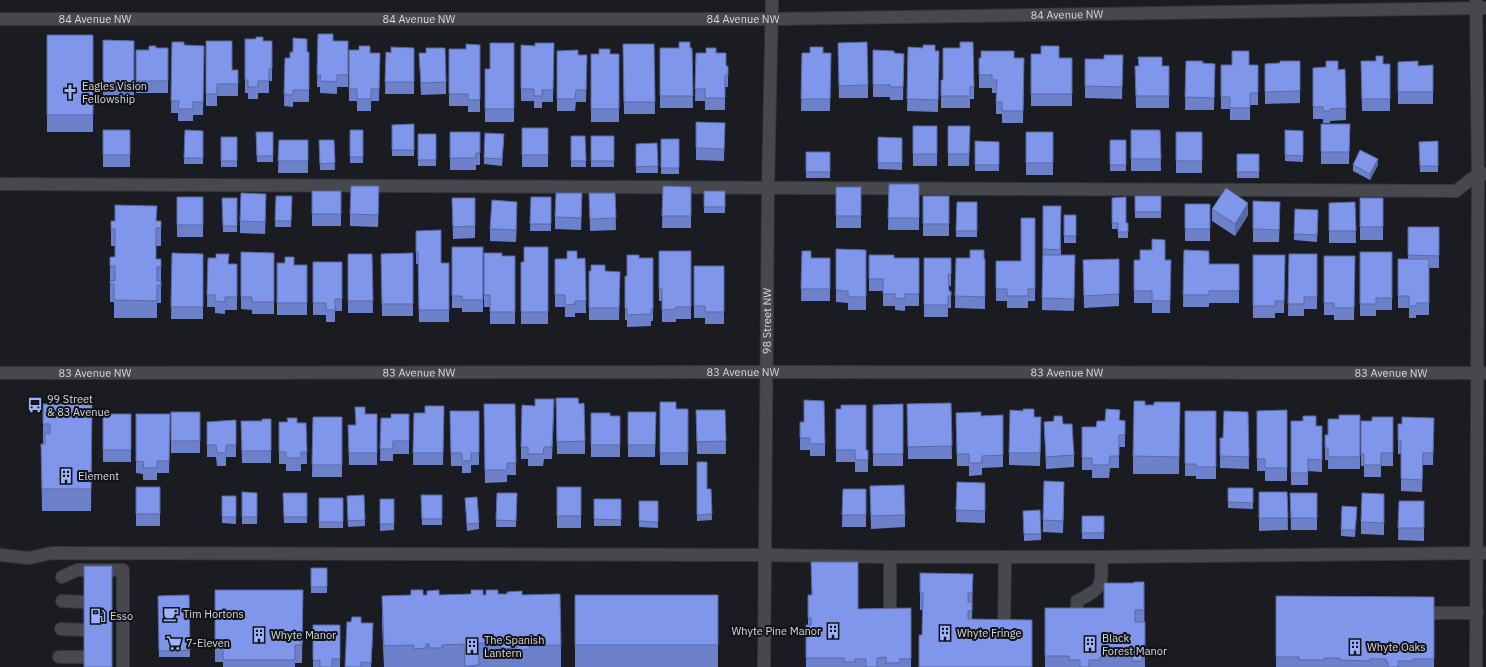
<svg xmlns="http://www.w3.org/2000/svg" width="1486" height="667" font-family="'IBM Plex Sans',sans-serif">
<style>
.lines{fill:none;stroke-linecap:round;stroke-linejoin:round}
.minor-casing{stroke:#343538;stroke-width:14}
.minor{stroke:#47484e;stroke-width:12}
.wall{fill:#6d81ca}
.shaded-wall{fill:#5969a4}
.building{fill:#7f96eb;stroke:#5969a4}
.labels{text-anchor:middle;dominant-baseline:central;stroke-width:4;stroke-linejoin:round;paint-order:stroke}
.street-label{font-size:11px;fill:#d8d9dd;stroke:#111317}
.poi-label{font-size:11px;fill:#d8d9dd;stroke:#111317;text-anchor:start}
</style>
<rect width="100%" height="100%" fill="#1a1c21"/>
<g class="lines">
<defs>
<g id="minor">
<path d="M1476,1L1478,174L1476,667"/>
<path id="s1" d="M0,19H772L1486,8"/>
<path d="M0,184L1456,191L1478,174H1486"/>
<path id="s2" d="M0,373L766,372L1486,373"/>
<path d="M0,555L29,558L52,553L764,555L890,557H1101L1486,553"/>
<path d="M890,557V623"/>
<path d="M62,577L77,570H123V667"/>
<path d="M62,601L84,602"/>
<path d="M1418,613H1477"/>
<path d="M1077,625V601C1104,587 1102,586 1101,557"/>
<path d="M61,629L84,630"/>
<path d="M1004,630L1005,557"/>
<path d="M59,657H84"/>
<path id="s3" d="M764,667L768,187L772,0"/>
</g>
</defs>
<use href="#minor" class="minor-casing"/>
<use href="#minor" class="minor"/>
</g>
<path class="wall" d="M318,34L333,41H348V87H337V94L320,93V87H317Z
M47,35H93V132H47Z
M245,39L263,41H272V81H269V93H258V99H248V93H245Z
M103,40L134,41V97H103Z
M206,41L232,70H238V96H217V106H206Z
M172,42L184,45L204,46L203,115H193V121H178V113H171Z
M514,43V122H485V69H490Z
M554,43L553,102H542V108H534V101H521V45L535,46Z
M838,43L868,85V98H839Z
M623,44H654L655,114H624Z
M480,45V112H468V106H449V49H466Z
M908,47L923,48L935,51H939L938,112L907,111Z
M156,48H168V93H136V50H149Z
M414,48V94H385L386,52L391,53Z
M660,48H692L693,108H660Z
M349,50L370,53H380L379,101H371V111H357V101H349Z
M873,50L894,53L904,54L903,100H890V97H873Z
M557,51L578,55H587L586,102H576L575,111H557Z
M307,52H309V102H293V107L284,106L285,58H290Z
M419,53L446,82V94L421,95Z
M696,53H716L726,66H728V87H725V110H705V101H695Z
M802,53H831L830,111H801Z
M591,54H619V122H591Z
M1031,54L1059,58H1072V106H1031Z
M1123,55L1122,99L1085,98V59H1104Z
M979,58H1024L1023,123H1002V114H996V93H992V88H979Z
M1186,61L1203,63L1215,64L1214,110H1185Z
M1300,61V103L1265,104V64L1280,63Z
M1361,61L1383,64H1390V111H1362Z
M1398,62L1418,66L1433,65V104H1398Z
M1221,65H1258V105H1250V120H1230V109H1221Z
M1135,66H1169V108H1136Z
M1313,68L1338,70L1345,69L1346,120L1330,121V123H1323V119H1313Z
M941,80L974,87V99H970V108H941Z
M696,122L725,123L724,161L696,160Z
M414,124V156H392V125Z
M1321,124H1350L1349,164H1321Z
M913,126H937V166H913Z
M948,126H970L969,166H948Z
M522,128H548V167H522Z
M103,130H130V167H103Z
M185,130L203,131V164H184Z
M350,130H363V163H350Z
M1131,130H1160L1161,171H1131Z
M1285,130L1303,131V162L1285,161Z
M256,132H273V162H257Z
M450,132H480V165H476V170H450Z
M1026,132H1053V175H1026Z
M1176,132H1202V173H1176Z
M418,134H436V166H418Z
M571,136H585L586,167H571Z
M591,136H614V167H591Z
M221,137H237V167H221Z
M878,137L902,138V170L878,169Z
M661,139H679V174H661Z
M279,140H308V173H278Z
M319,140H334L335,170H320Z
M504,140L502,166L484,164V158Z
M1110,140H1126V171H1110Z
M975,141L999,142V171H975Z
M1438,141V172H1420L1419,142Z
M657,143L658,173H636V144Z
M806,152H830V178H806Z
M1237,154H1259V178H1237Z
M1353,165H1378L1370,180L1353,171Z
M889,184H919V230H888Z
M663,186L691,187V228H662Z
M836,187H861V228H836Z
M312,191H341V226H312Z
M704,191H725V213H704Z
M589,193H615L616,230L590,231Z
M276,196H292L291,227H275Z
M923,196H949V236H923Z
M1135,196H1161V218H1135Z
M177,197H203V237H177Z
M531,197H551V231H530Z
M222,198H237V232H223Z
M379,198L378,227L350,226V214Z
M452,198H475V238L453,239Z
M1112,198L1126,223H1128V238H1118V229H1112Z
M1360,198H1383V240H1360Z
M957,202H977V237H956Z
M1355,202L1356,243H1329V203Z
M1185,204H1210V241H1185Z
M266,206L265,234L240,233V221Z
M582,206L581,230L555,229V217Z
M1043,206H1061V255H1075L1074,311L1042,310Z
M1212,209L1248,215L1235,236L1212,221Z
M517,214L516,242L490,241V229Z
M1280,214L1279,242H1253V229Z
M1064,215H1076V243H1064Z
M1318,216L1317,242L1294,240V234Z
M1035,218V301H1028V308H1007V301H996V261H1021Z
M111,221H161V246H156V259H161V303H157V318H114V302H110V257H115V246H111Z
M1408,227H1439V268H1429V315H1416V318H1409V308H1398V259H1408Z
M416,231L441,263H449V322H419L418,264H416Z
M452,247H483V312H462V308H452Z
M548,247V324H521V262H524Z
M836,249L866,250V310H848V303L836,302Z
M1184,250L1209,264H1239V303H1209V307H1183Z
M659,251H691V319H676V322H662V301H659Z
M802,251L811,258H830V301H801Z
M241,252L274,253V314H252V310L241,309Z
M1360,252H1392V310H1376V316H1360Z
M172,253L203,254V319H171Z
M413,253V316H382L381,254Z
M484,253L502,256H515V324H490V307H484Z
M348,254H372L373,313H348Z
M1289,254H1317V309H1304V316H1288Z
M869,255L894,258H919V306H905V311L895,310V306H883V291H869Z
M1253,255H1285L1284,313H1275V318H1253Z
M1324,256H1355L1354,320H1334V315H1324Z
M208,258L229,264H237V310H225V314L215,313V307H207Z
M585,258L586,313H575V317H565V307H555V259Z
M639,258H653V321H651V326L627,327V320H625V276H627Z
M924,258H951V286H948L949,291H951V308H948V317H924Z
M956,258L985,259V309L955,308Z
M1119,259V306L1084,308L1083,260Z
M1134,260H1171L1170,313H1152V303H1134Z
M313,262H342V311H335V322H326V315H313Z
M277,263L294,265H307V315H277Z
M694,266H724V324H705V318H694Z
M589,271L620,272L619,320H589Z
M660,402L676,409H688V465H660Z
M1180,402L1179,474H1133V456L1145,405H1154Z
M951,403L952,459H908L907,404Z
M43,404L92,405L91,511H42L41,444H43Z
M484,404H515L516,475H507V482L485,483Z
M579,404L585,441V454H557L556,411Z
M903,404V466H873V405Z
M444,406L443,465H413L414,413H425Z
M836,409L866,450H868V472H855V462H836Z
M696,410H725L726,454H697Z
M1287,410V481H1265V471H1257V411Z
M450,411H479V465H471V473H462V466H451Z
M554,411L552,459H544L543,466H528V459H521V447Z
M1185,411H1216V479H1196V476H1185Z
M171,412H200V453H171Z
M628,412H656L655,457H628Z
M1248,412L1249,469L1220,468V438H1223Z
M591,413L610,416H620V457H591Z
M956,413L981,416L1003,415V467L982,468V475L969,476V466H957Z
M103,414H131V462H103Z
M136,414H170L169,473H157V480H143V474L136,473Z
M365,414H377V465H349L348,425H356Z
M409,414V454H393V461H380L381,418H391Z
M1360,415V469H1328V460H1325V435H1328L1339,419Z
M313,417H342V477H312Z
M1034,417L1041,429L1040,466L1009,465V453Z
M1393,417V466H1381V477H1364V466H1361V421H1372Z
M1434,418L1433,465H1423L1422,492L1401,491V454H1398V424H1402Z
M271,419V463H242L241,421H262Z
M236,420V457H226V466H217L216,457H207V422Z
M1120,420L1125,421V447H1119V468H1110L1109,478H1092V470H1082V427H1096Z
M1291,421L1316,426H1322V472L1308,471V485H1291Z
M279,422L306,423L307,464H301V471H286V464H279Z
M804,422L825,444V456H810V450H800V438Z
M1044,422L1074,455V467L1046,469Z
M697,462L707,489H711L712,520L697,521Z
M957,482L985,483V523L956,522Z
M870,486L905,515V527L871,529Z
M136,487H160V526H136Z
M557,487H581V528H557Z
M1228,488H1253V509L1228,508Z
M843,489H866V527H842Z
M242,492L257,493V524H242Z
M1259,492H1287L1288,530L1259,531Z
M283,493H307V523H284Z
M497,493H517L516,527H496Z
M1290,493H1317V530H1291Z
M1064,494L1063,533L1043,532V520Z
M1384,494V535L1361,534V522Z
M421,495H442V525H422Z
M222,496H236V524L222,523Z
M347,496L365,520V526L348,527Z
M319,498H343V528H319Z
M465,498L479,523V529L467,531Z
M380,499H394V530L380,531Z
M594,499H621V526H594Z
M639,501H658V528L639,527Z
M1399,501L1424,514V541L1398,540Z
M1023,511L1041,534V540L1024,541Z
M1357,513L1355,537L1341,536V530Z
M1082,516H1104V539H1082Z
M311,568H327V593H311Z
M920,573L973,574L972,619L1032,667L922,635L923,610H920Z
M1144,582L1145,667H1045V608H1104L1134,583Z
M215,590H303L302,663H295V667H223V662H215Z
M498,594L522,595L561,645V667H384L382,625V596L423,595H483Z
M189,595L190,657H159L158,596Z
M575,595H718V667H575Z
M808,595L858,609L911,608V667H806V625H808Z
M1276,596L1434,597V667H1276Z
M361,623L373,635L371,667H345Z
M313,625H340V667H313Z"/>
<path class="shaded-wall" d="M1378,159V165L1370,180V174Z
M517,202V214L516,242V230Z
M1248,203V215L1235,236V224Z
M373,623V635L371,667Z"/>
<path class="building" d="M318,34H333V41H348V75H337V82L320,81L321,75H317Z
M47,35H93V115H47Z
M256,37H263V41H272V69H269V81H258V87H248V80H245V39H256Z
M293,38L307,39V52H309V90H293V95L284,94L285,58H290V52H293Z
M103,40L134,41V85H103Z
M206,41H232V70H238V84H217V94H206Z
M172,42H184V45L204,46L203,102H193V109H178L179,101H171Z
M679,42H690V48H692L693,96H660V48H679Z
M867,42L868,85L839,86L838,43Z
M960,42H973L974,87H970V96H941V80H943V48H960Z
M490,43H514V109H485V69H490Z
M535,43H554L553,90H542V96H534V89H521V45L535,46Z
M466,44L480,45V100H468V94H449V49H466Z
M623,44H654L655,102H624Z
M923,45H935V51H939L938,100L907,99L908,47L923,48Z
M149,46H156V48H168V81H136V50H149Z
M359,46H370V53H380L379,89H371V99H357V89H349V50H359Z
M1041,46H1059V58H1072V94H1031V54H1041Z
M391,47L414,48V82H385L386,52L391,53Z
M810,47H823V53H831L830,99H801L802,53H810Z
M426,48H445L446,82L421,83L419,53H426Z
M706,48H716V53H726V66H728V75H725V98H705V89H695L696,53H706Z
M599,49H610V54H619V109H591V54H599Z
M578,50V55H587L586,90H576L575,99H557V51Z
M873,50L894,51V53L904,54L903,87H890V85H873Z
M981,51H1014V58H1024L1023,111H1002V102H996L997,80H992V75H979V58H981Z
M1232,51H1249V65H1258V93H1250V108H1230V97H1221V65H1232Z
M1104,55H1123L1122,87L1085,86V59H1104Z
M1376,56H1383V64H1390V99H1362L1361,61H1376Z
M1138,57H1162V66H1169V96H1136L1135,66H1139Z
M1186,61H1203L1202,63L1215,64L1214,98L1185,97Z
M1280,61H1300V91L1265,92V64L1280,63Z
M1326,61H1338V70L1345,69L1346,108L1330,109V111H1323V107H1313V68L1326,67Z
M1418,61V66L1433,65V92H1398V62Z
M696,122L725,123L724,149L696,148Z
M414,124V150H392V125Z
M1321,124H1350L1349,152H1321Z
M913,126H937V154H913Z
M948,126H970L969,154H948Z
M522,128H548V155H522Z
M103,130H130V155H103Z
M185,130L203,131V158H184Z
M350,130H363V157H350Z
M1131,130H1160L1161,159H1131Z
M1285,130L1303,131V156L1285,155Z
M256,132H273V156H257Z
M450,132H480V153H476V158H450Z
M1026,132H1053V163H1026Z
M1176,132H1202V161H1176Z
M485,133L504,134L502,159L484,158Z
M418,134H436V160H418Z
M571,136H585L586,161H571Z
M591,136H614V161H591Z
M221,137H237V161H221Z
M878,137L902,138V163H878Z
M661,139H679V168H661Z
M279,140H308V161H278Z
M319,140H334L335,163L320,164Z
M1110,140H1126V165H1110Z
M975,141L999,142V165H975Z
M1438,141V166H1420L1419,142Z
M657,143L658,166L636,167V144Z
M1360,150L1378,159L1370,174L1353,165Z
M806,152H830V172H806Z
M1237,154H1259V172H1237Z
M889,184H919V218H888Z
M351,186H379L378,215L350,214Z
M663,186L691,187V216H662Z
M836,187H861V216H836Z
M1226,188L1248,203L1235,224L1212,209Z
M312,191H341V214H312Z
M704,191H725V207H704Z
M241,193L266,194L265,222L240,221Z
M556,193H582L581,218L555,217Z
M589,193H615L616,218L590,219Z
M276,196H292L291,221H275Z
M923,196H949V224H923Z
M1135,196H1161V212H1135Z
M177,197H203V225H177Z
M531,197H551V224H530Z
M1126,197V223H1128V232H1118V223H1112V198Z
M222,198H237V226H223Z
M452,198H475V226L453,227Z
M1360,198H1383V227H1360Z
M492,200L517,202L516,230L490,229Z
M1253,201L1280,202L1279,230L1253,229Z
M957,202H977V231H956Z
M1355,202L1356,231H1329V203Z
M1185,204H1210V229H1185Z
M115,205L157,206L156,221H161V228H156V259H161V267H157V281H161V286L157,285V301L114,300V284H110V281H115V266H110V257H115V229H111V221H115Z
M1043,206H1061L1060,250L1043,249Z
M1295,209L1318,210L1317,235L1294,234Z
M1064,215H1076V236H1064Z
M1021,218H1035V289H1028V296H1007V289H996V261H1021Z
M1408,227H1439V256L1408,255Z
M441,230V263H449V310H419L418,252H416V231Z
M1152,239L1165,240V260H1171L1170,301H1152V291H1134V260H1140V250H1152Z
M452,247H483V300H462V296H452Z
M524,247H548V312H521V262H524Z
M836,249L866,250V297H848V291L836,290Z
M970,250H984V259H985V297L955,296L956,258H970Z
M1184,250L1209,251V264H1239V291H1209V295H1183Z
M567,251H577V259L585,258L586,301H575V304L565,305V295H555V259H567Z
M659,251H691V307H676V309L662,310V289H659Z
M802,251H811V258H830V289H801Z
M241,252L274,253V302H252V297H241Z
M1360,252H1392V298H1376V304H1360Z
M172,253L203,254V307H171Z
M413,253V304H382L381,254Z
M484,253H502V256H515V312H490V295H484Z
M216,254H229L228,264H237V297H225V302L215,301V295H207L208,258H216Z
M348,254H372L373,301H348Z
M1289,254H1317V297H1304V304H1288Z
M627,255H639V258H653V309H651V314L627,315V308H625V276H627Z
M869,255H894V258H919V294H905V299L895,298V294H883V279H869Z
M1043,255H1075L1074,299L1042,298Z
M1253,255H1285L1284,301H1275V306H1253Z
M1324,256H1355L1354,308H1334V303H1324Z
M285,257H294V265H307V303H277V263H285Z
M924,258H951V274H948L949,291H951V296H948V305H924Z
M1119,259V294L1084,296L1083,260Z
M1398,259H1429V303H1416V306H1409V296H1398Z
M313,262H342V299H335V310H326V303H313Z
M591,265H605V271L620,272L619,308H589V271H591Z
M694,266H724V312H705V306H694Z
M556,398H578L579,404L584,403L585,441L557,442Z
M535,399H554L552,447H544L543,454H528V447H521L522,405L535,406Z
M804,400L824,401L825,444H810V438H800V422H804Z
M1134,401H1145V405H1154V402H1180L1179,457L1133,456Z
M660,402H676V409H688V453H660Z
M951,403L952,446L908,447L907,404Z
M43,404L92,405L91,489H42L41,444H45V433L50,434V424H43Z
M484,404H515L516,463H507V470H485Z
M903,404V454H873V405Z
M841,405H866V450H868V460H855V450H836V409H841Z
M425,406H444L443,453H413L414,413H425Z
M355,407H365V414H377V453H349L348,425H356Z
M1023,409H1034V417H1041L1040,453H1009L1010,410L1023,411Z
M1106,409L1120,410L1119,420L1125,421V435H1119V456H1110L1109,465H1092V458H1082V427H1096L1097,421H1105Z
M696,410H725L726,441L697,442Z
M1287,410V468H1265V459H1257V411Z
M450,411H479V453H471V461H462V453H451Z
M1185,411H1216V467H1196V464H1185Z
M1224,411L1248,412L1249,457L1220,456V438H1223Z
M171,412H200V441H171Z
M628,412H656L655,445H628Z
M981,412V416L1003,415V455L982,456V463H969V454H957L956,413Z
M591,413H610V416H620V445H591Z
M103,414H131V450H103Z
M136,414H170L169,461H157V468H143L144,462L136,461Z
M391,414H409V441H393V449H380L381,418H391Z
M1339,415H1360V457H1328V448H1325V435H1328V419H1339Z
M1054,416H1062L1063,424H1072L1074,455L1046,457L1044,422L1054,421Z
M1303,416H1316V426H1322V460L1308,459V473H1291V421H1303Z
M313,417H342V465H312Z
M1372,417H1393V453H1381V465H1364V454H1361V421H1372Z
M1402,417L1434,418L1433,453H1423L1422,480L1401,479V441H1398V424H1402Z
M287,418H297V423H306L307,452H301V458H286V452H279V422H288Z
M262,419H271V451H242L241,421H262Z
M236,420V445H226V453H217L216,445H207V422Z
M697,462H707V489H711L712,514L697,515Z
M1044,481L1064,482L1063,521L1043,520Z
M957,482L985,483V511L956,510Z
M904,485L905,515L871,516L870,486Z
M136,487H160V514H136Z
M557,487H581V516H557Z
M1228,488H1253V503L1228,502Z
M843,489H866V515H842Z
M242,492L257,493V517H242Z
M1259,492H1287L1288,518H1259Z
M283,493H307V517H284Z
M497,493H517L516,521L496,520Z
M1290,493H1317V518H1291Z
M1362,493L1384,494V523L1361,522Z
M364,495L365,520L348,521L347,496Z
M421,495H442V519H422Z
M222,496H236V517H222Z
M477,497L479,523L467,524L465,498Z
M319,498H343V522H319Z
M380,499H394V524H380Z
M594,499H621V520L594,519Z
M639,501H658V522L639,521Z
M1399,501H1424V528H1398Z
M1342,506L1357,507L1355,530H1341Z
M1040,510L1041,534H1024L1023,511Z
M1082,516H1104V533H1082Z
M811,562H858V609L911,608V659H900V663H886V657L877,658V667H866V659H855V662H844V658H806V625H811V618H808V595H812Z
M84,566H112V667H84Z
M311,568H327V587H311Z
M920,573L973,574L972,593H968V602H972V611H968V619L1032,620V667H919V635H922L923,593H920Z
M1134,582H1144V610H1135V622H1145V656H1142V661H1132V656L1100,657V660H1089V667H1080V660H1069V656H1045V608H1104V583H1134Z
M215,590H303L302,645H295V660H223V645H215Z
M411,590H423V595H427V591L439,590V595L471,594V590H483V595H486V590H498V594H507V592L522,591V595L560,594L561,645L529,646L530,649L517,650V645H515V648L501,649V643H478L479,665L465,666L464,644L442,645V648H429V644H426V648L414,649V645L384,646L382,596L411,595Z
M189,595L190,650L159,651L158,596Z
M575,595H718V645H575Z
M1276,596L1434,597V659H1413V661H1398V667H1388V662H1386V659H1370V661L1340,660V658H1324V660H1299V657H1276Z
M352,617H361V623H373L371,663L361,662V667H345L347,622H351Z
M313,625H340V659H332V667H320V660L314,661L313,659Z"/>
<defs>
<symbol id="church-bare" viewBox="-9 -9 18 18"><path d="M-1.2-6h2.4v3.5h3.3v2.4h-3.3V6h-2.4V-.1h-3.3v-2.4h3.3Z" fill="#9eb3fd" stroke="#111317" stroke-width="2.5" paint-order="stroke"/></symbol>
<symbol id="bus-bare" viewBox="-9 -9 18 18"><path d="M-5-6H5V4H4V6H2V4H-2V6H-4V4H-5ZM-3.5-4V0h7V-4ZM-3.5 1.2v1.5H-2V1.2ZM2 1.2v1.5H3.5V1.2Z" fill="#9eb3fd" stroke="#111317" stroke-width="2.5" paint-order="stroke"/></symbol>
<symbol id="building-bare" viewBox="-9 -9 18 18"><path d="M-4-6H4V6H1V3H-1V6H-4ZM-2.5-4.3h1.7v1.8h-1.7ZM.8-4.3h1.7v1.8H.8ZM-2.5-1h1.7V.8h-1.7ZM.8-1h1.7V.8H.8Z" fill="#9eb3fd" stroke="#111317" stroke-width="2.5" paint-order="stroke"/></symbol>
<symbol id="cafe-bare" viewBox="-9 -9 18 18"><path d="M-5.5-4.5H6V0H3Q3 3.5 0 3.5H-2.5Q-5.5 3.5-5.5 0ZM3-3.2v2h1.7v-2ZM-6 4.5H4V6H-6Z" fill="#9eb3fd" stroke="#111317" stroke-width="2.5" paint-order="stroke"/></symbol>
<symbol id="fuel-bare" viewBox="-9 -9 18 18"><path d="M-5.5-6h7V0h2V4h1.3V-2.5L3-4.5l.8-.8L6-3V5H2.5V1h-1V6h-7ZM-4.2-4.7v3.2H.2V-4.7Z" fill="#9eb3fd" stroke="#111317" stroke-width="2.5" paint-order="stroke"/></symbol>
<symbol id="supermarket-bare" viewBox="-9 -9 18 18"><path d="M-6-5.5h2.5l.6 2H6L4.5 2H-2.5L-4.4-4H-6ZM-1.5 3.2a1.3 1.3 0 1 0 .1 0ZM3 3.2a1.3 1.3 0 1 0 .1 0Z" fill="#9eb3fd" stroke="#111317" stroke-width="2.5" paint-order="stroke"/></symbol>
</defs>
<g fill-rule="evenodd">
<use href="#church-bare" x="59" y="81" width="22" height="22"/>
<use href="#bus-bare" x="24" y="394" width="22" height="22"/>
<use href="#building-bare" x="55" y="465" width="22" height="22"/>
<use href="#cafe-bare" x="160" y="603" width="22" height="22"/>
<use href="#fuel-bare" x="87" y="605" width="22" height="22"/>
<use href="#building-bare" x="822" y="620" width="22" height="22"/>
<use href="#building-bare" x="934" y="622" width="22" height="22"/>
<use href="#building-bare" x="248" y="624" width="22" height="22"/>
<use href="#supermarket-bare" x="163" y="632" width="22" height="22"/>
<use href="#building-bare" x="1079" y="633" width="22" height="22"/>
<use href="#building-bare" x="461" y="635" width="22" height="22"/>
<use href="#building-bare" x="1344" y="636" width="22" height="22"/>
</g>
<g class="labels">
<g class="street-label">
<text stroke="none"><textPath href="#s1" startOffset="1067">84 Avenue NW</textPath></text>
<text stroke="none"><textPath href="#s1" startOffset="95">84 Avenue NW</textPath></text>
<text stroke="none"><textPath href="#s1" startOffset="419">84 Avenue NW</textPath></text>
<text stroke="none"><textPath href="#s1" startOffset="743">84 Avenue NW</textPath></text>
<text stroke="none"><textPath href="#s3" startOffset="346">98 Street NW</textPath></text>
<text stroke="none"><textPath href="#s2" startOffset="743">83 Avenue NW</textPath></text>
<text stroke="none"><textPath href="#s2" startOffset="95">83 Avenue NW</textPath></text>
<text stroke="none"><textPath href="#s2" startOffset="419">83 Avenue NW</textPath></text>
<text stroke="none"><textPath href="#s2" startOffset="1067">83 Avenue NW</textPath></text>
<text stroke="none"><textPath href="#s2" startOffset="1391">83 Avenue NW</textPath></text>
</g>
<g class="poi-label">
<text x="82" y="86">Eagles Vision<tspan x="82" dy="13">Fellowship</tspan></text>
<text x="47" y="399">99 Street<tspan x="47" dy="13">&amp; 83 Avenue</tspan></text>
<text x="78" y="476">Element</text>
<text x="183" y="614">Tim Hortons</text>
<text x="110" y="616">Esso</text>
<text x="821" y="631" text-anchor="end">Whyte Pine Manor</text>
<text x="957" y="633">Whyte Fringe</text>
<text x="271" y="635">Whyte Manor</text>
<text x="1102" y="638">Black<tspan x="1102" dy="13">Forest Manor</tspan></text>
<text x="484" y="640">The Spanish<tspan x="484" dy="13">Lantern</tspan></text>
<text x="186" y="643">7-Eleven</text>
<text x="1367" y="647">Whyte Oaks</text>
</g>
</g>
</svg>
